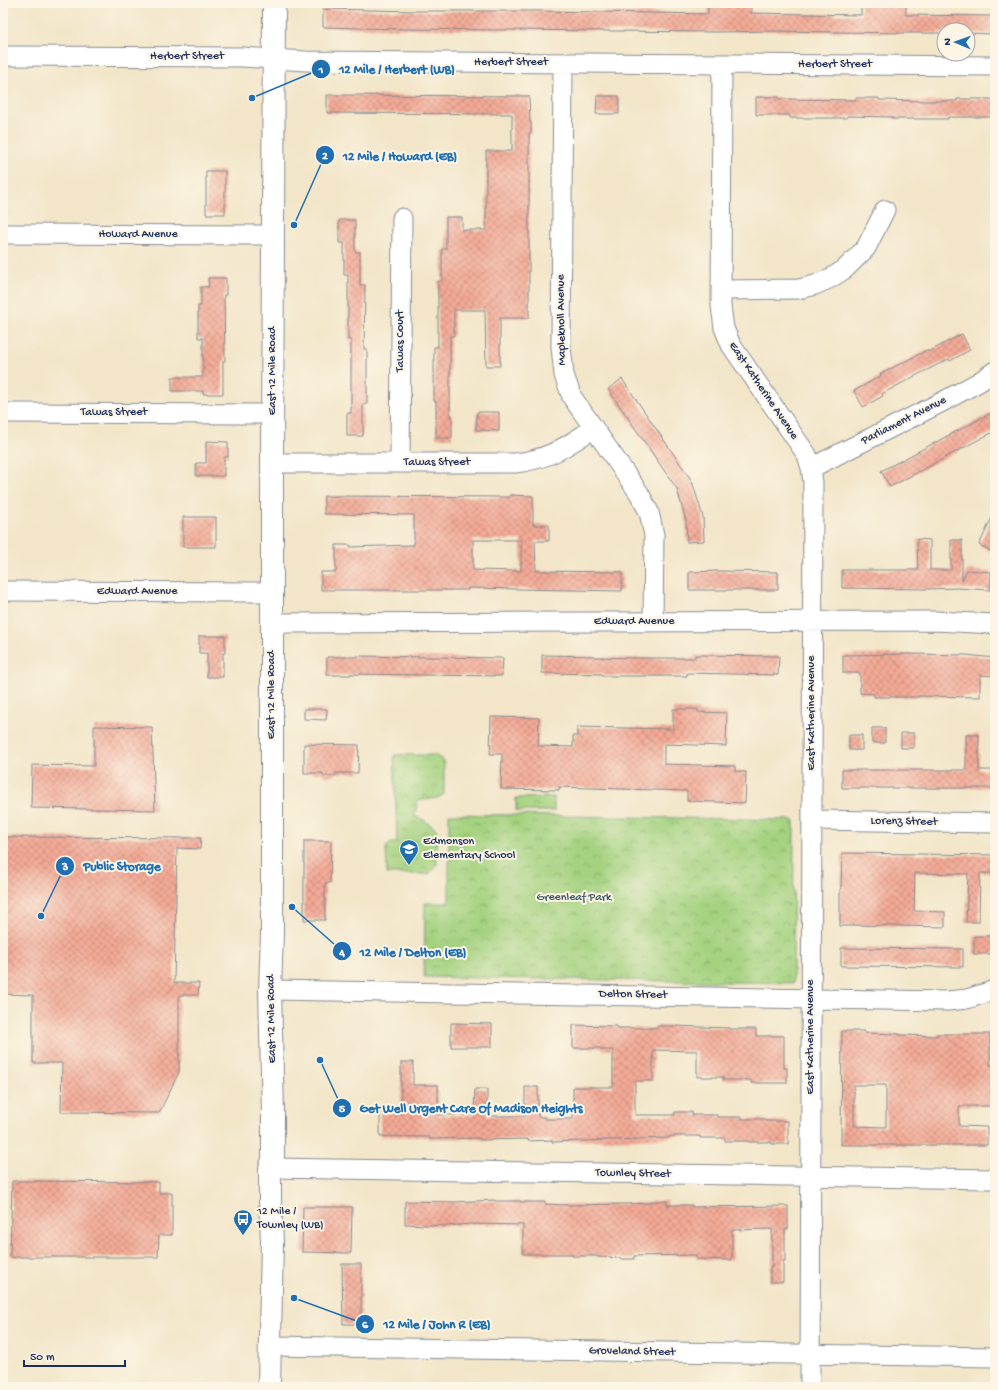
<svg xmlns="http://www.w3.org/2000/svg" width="998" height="1390" font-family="'Gochi Hand',sans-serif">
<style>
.park{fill:url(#park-crowns);stroke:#60806e}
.building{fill:url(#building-cross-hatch);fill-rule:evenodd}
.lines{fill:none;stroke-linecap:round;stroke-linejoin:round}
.minor-casing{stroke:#868a93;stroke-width:21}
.major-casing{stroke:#868a93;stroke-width:24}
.minor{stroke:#fff;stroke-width:19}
.major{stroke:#fff;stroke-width:22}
.labels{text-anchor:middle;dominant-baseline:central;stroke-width:4;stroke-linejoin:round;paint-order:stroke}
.street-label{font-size:12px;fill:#1b2f5e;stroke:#fcf5e5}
.poi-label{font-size:12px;fill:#1b2f5e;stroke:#fcf5e5;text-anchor:start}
.park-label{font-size:12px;fill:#3d5866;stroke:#fcf5e5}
.leader{fill:none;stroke:#1f6fb2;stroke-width:1.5}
.callout-dot{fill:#1f6fb2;stroke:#fcf5e5;stroke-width:1.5}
.mark-label{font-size:12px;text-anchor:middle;font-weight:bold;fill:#fff}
.callout-label{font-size:13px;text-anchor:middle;font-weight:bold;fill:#1f6fb2;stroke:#fcf5e5;stroke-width:4;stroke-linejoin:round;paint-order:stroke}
</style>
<defs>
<pattern id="park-crowns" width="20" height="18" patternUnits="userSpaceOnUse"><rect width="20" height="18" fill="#a4d27f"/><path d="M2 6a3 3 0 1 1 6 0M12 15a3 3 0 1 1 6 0" fill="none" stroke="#85ab6b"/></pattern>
<pattern id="building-cross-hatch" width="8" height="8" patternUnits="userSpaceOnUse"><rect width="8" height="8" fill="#f4aa96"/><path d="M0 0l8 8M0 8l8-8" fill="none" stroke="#c58b7e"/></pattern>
</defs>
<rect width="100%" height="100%" fill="#fcf5e5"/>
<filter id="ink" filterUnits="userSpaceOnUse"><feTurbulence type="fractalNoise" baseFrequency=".025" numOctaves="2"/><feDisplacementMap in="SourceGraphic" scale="8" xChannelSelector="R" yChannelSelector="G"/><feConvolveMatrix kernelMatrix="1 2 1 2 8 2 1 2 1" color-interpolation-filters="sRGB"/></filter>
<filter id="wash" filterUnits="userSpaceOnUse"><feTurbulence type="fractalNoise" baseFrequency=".012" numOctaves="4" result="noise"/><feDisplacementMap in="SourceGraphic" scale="16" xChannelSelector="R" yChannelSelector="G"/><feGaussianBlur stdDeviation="0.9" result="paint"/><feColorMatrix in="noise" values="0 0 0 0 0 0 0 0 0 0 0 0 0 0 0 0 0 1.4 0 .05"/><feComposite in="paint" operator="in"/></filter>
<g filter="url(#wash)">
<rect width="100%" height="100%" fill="#f2e5c8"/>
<path class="park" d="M394,755H435L444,761V794L438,798L418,801L414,816L424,820L436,829L437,865L429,874H387L386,847L391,843H397Z
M554,797V811H516V798Z
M449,814L794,820L793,983L424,977L425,903H449Z"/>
<g id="blocks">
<path class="building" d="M708,3H751V13L861,15V3H906V15L992,16V34L969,33V30H944V33H900L777,31L716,32L403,29L323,27V9L417,11H540L708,14Z
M327,95L529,96L530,122H531V133H529V318H500V366H486L485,310H454V336H450V415H452V438H436V401H434V347H438V281H442V249H446V217H462V230H486V151H512V114L327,113Z
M597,96H619V114H596Z
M756,97H779V99L856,100V98H879V100L926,101H957V99H995V117H948V119H892V117L847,116V118H790V115H756Z
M206,171H225V214H206Z
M339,220H355V252H360V285H365L364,349H367V404H363V436H347V413H351V340H348V275H344V243H339Z
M208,278H226V295H224L225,361H223V394H203V391H172V377H203V338H198V306H201V287H209Z
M962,334L970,350L950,361L949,359L915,376L882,394L883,396L863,407L854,391L881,376L880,374L900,364L927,350L928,352Z
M622,379L692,481L703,517L704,541L687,542L686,521L677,489L608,389Z
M995,411V431L890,487L881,471Z
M477,412H499V431L476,430Z
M206,441L228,442V457H224V476H196V463H206Z
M510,495L533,496V525H549V541H535L536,571L622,572V591L468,588V590H321V572H336V545H350V547L414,545V515L324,514V496L510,497ZM473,540H521V571L473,570Z
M995,511V553L979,545Z
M183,517H216V547H183Z
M917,539L930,540V570H951V540H962V581L967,570L991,572L990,590L957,588L926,589L842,588V570H918Z
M719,571L778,572V590H689V572Z
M199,636H225V653H223V677H207V653H199Z
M911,654L966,655L995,658V676L980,675V697L918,696V697H874V694L860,693V673H843V655Z
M542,655L595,656V657L634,658H695V655L779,656L778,675L687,673V676H602V674L542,673Z
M357,656L503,658L502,676L350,674V675H327V657H357Z
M304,709H327L326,720L304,719Z
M673,709H698V712L727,713L726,746L664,744V764L735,766V771L746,772L745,803L687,801V791L559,787V790L501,789L502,754H490L491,717L539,718L538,746L573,747V736H577V727L673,729Z
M94,726L152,727L155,810L31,808L32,765L94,766Z
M872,728H885V743H872Z
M901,733H914V748H901Z
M849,735H862V750H849Z
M966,735H979V770H995V788H842V770H966Z
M304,744L359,745L358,773H336L335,776H323V773H304Z
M3,837L201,838L200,849L177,848L174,983H199L198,995H179V1072L159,1113L61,1112L62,1063H33V995L3,994Z
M304,841H331L330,883H325V920H304Z
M842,853L995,855V873H980L979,922H966L968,874L915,873L914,911L945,912V927L853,925V926H840V889H841Z
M974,936H995V954H974Z
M841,948L963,949V967L841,966Z
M451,1023L492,1024V1047H451Z
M573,1025L617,1026L618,1028H657V1026H674L729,1028V1029H756V1036H784V1068H787V1083H751V1080H723V1077H697V1051L653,1050V1081H635V1115H675V1112H692V1115H717V1117H742V1119H765V1121H788V1144H771V1142H749V1141H725V1138H700V1136H669V1138L552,1142V1140L528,1141V1139L480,1140V1138L429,1139V1137L380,1136V1113H401V1062H413V1085H438V1115H474L475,1089H487V1116H525V1087H538V1117H545V1119H573V1087H613V1050H601V1048H573Z
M842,1031H864V1033L899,1034V1035L937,1036V1034H990V1065H995V1080H991V1106H959V1126L987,1127V1145H841ZM854,1085H886V1127L854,1126Z
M12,1181L159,1182V1193H172V1235H159L158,1257H10Z
M495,1200V1201H520V1202H545V1204L569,1205L625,1204L651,1203V1201H667V1205H692V1207L788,1206V1229H785V1261H783V1282H770V1267H772V1229L732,1230V1260L696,1259V1255L634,1256V1259H621V1258L597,1257V1256H572V1254H523V1225L470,1224L446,1226L405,1224V1201L454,1202Z
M303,1207H352L351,1253L302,1252Z
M342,1264H361V1324H343Z"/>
</g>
</g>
<g filter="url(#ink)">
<use href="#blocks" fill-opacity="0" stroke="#868a93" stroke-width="1"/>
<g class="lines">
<defs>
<path id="minor" d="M3,56L242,57L306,61L995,66
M563,64L561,347L564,375L572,397L639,493L649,512L654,535L653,622
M722,64L721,306L724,328L731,345L807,455L811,468L813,482L810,1387
M3,234L274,235
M721,290L799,289L815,285L831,278L845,269L866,248L885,210
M3,413L273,414
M272,463H515C550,459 565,447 594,428
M400,463L402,218
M811,468L942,402L979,382L995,371
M3,591L272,592
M272,623L935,621L995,624
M812,820L995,823
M270,990L948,1001L967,999L995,990
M270,1168L995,1179
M270,1346L995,1357"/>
<path id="major" d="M269,1387L272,1241L270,1200V1168L273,1160V1114L270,990L272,933V463L274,3"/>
</defs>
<use href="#minor" class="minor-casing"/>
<use href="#major" class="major-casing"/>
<use href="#minor" class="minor"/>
<use href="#major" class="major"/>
</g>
</g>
<defs>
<symbol id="school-pin" viewBox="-11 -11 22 30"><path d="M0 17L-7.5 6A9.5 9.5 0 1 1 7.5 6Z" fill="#1f6fb2" stroke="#fcf5e5"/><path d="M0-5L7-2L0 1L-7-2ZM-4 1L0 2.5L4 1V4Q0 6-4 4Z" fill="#fff"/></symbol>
<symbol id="bus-pin" viewBox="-11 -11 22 30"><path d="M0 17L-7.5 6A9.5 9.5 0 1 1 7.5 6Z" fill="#1f6fb2" stroke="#fcf5e5"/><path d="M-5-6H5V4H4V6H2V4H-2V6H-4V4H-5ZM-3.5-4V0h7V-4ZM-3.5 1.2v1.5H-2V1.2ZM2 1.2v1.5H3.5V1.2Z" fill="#fff"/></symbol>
</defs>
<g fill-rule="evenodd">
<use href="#school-pin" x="398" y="838" width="22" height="30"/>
<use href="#bus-pin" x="232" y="1208" width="22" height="30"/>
</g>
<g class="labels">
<g class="street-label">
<text x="187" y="57">Herbert Street</text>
<text x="511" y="63">Herbert Street</text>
<text x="835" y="65">Herbert Street</text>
<text x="138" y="235">Howard Avenue</text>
<text transform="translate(562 320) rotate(-91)">Mapleknoll Avenue</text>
<text transform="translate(401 341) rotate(-90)">Tawas Court</text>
<text transform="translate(273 371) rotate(-90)">East 12 Mile Road</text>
<text transform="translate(763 391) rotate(56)">East Katherine Avenue</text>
<text x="114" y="413">Tawas Street</text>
<text transform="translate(904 421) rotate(-27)">Parliament Avenue</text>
<text x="437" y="463">Tawas Street</text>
<text x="137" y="592">Edward Avenue</text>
<text x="634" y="622">Edward Avenue</text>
<text transform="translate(272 695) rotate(-90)">East 12 Mile Road</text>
<text transform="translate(812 713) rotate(-90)">East Katherine Avenue</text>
<text transform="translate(904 822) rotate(1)">Lorenz Street</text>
<text transform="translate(633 995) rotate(1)">Delton Street</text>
<text transform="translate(272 1019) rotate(-91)">East 12 Mile Road</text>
<text transform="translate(811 1037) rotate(-90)">East Katherine Avenue</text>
<text transform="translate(633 1174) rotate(1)">Townley Street</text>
<text transform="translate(632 1352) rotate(1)">Groveland Street</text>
</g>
<g class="poi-label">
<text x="423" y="842">Edmonson<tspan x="423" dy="14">Elementary School</tspan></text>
<text x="257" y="1212">12 Mile /<tspan x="257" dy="14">Townley (WB)</tspan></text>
</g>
<g class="park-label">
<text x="574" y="898">Greenleaf Park</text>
</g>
</g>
<path class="leader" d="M252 98L321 69M294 225L325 155M41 916L65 866M292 907L342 951M320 1060L342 1108M294 1298L365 1324"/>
<g class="callout-dot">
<circle cx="252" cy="98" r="4"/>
<circle cx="294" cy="225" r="4"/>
<circle cx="41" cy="916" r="4"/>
<circle cx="292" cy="907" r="4"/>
<circle cx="320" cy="1060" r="4"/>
<circle cx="294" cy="1298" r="4"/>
<circle cx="321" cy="69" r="10"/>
<circle cx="325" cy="155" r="10"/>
<circle cx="65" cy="866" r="10"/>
<circle cx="342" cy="951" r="10"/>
<circle cx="342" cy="1108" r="10"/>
<circle cx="365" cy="1324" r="10"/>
</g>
<g class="mark-label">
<text x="321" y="73">1</text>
<text x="325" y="159">2</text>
<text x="65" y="870">3</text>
<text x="342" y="956">4</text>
<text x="342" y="1112">5</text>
<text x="365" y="1328">6</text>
</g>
<g class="callout-label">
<text x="397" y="73">12 Mile / Herbert (WB)</text>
<text x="400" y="160">12 Mile / Howard (EB)</text>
<text x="122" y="870">Public Storage</text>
<text x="413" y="956">12 Mile / Delton (EB)</text>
<text x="471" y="1112">Get Well Urgent Care Of Madison Heights</text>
<text x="437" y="1328">12 Mile / John R (EB)</text>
</g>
<rect width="998" height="1390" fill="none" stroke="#fcf5e5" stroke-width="16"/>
<g transform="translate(956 42) rotate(272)"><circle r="19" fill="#fcf5e5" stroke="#a2a6af"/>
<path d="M0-3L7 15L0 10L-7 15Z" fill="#1f6fb2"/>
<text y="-6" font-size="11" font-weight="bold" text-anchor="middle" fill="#1b2f5e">N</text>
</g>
<path d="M24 1360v6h101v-6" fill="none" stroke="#1b2f5e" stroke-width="2"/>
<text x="30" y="1360" font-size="12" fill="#1b2f5e" stroke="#fcf5e5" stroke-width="3" paint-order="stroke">50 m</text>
</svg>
